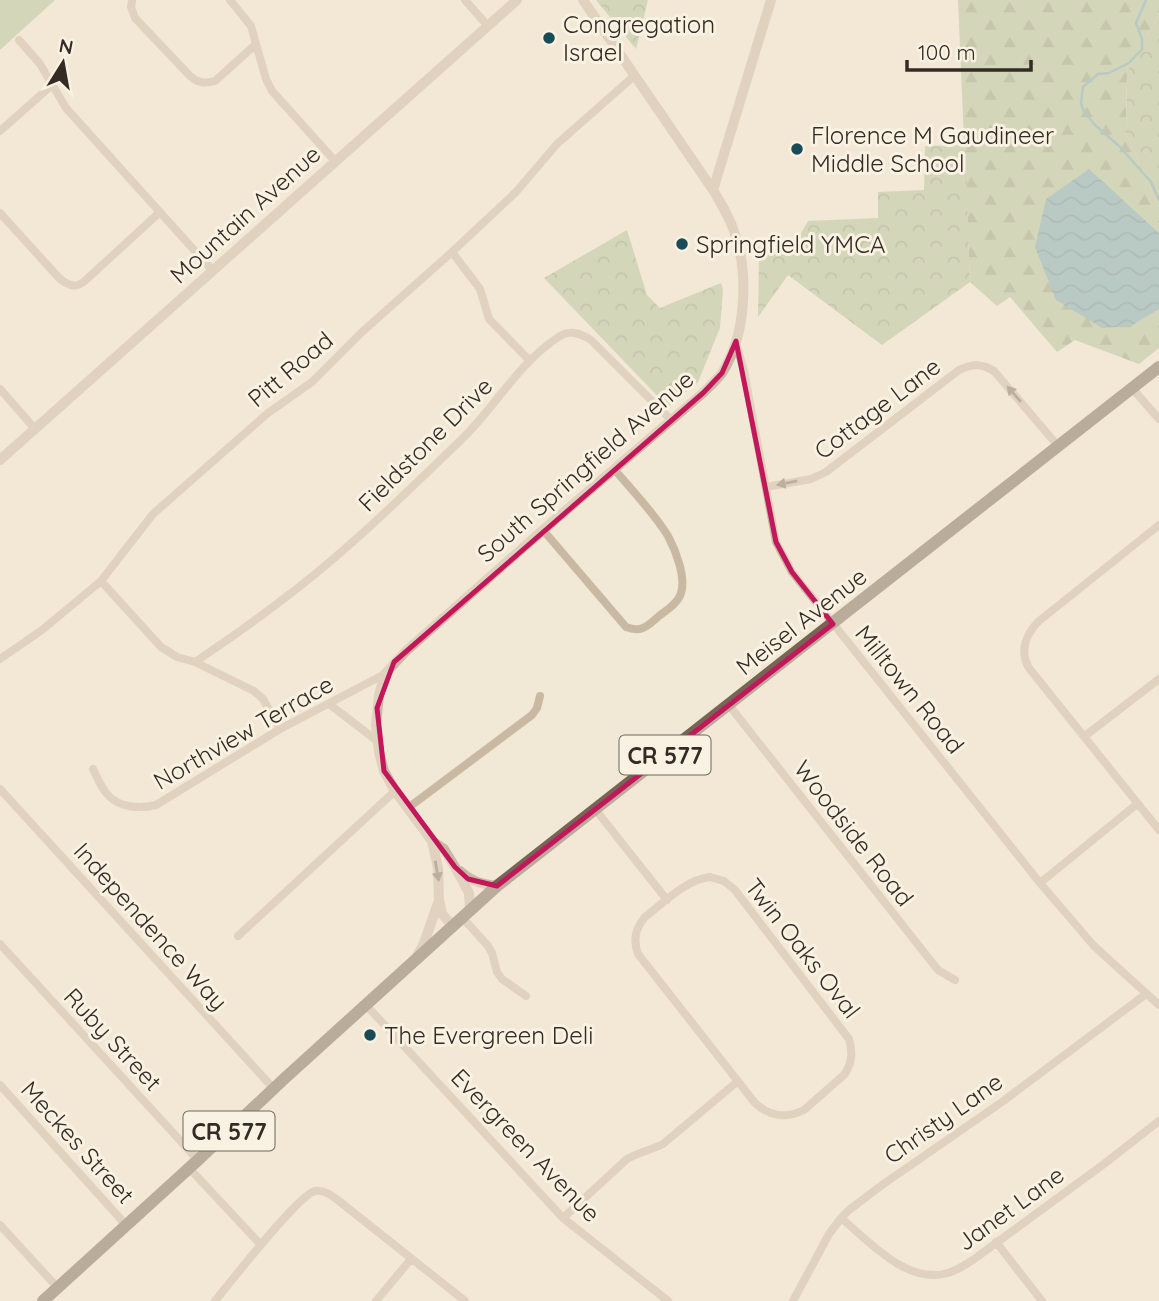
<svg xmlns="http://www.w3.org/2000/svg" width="1159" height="1301" font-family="Quicksand,sans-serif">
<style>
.green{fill:#aec196}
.forest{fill:url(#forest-firs)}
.park{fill:url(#park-crowns)}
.water{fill:url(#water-waves)}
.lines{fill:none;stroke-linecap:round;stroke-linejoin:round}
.stream{stroke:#74a6b0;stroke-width:2.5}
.minor{stroke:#cab9a2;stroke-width:8}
.tertiary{stroke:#cab9a2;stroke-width:10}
.primary{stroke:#776455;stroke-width:12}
.oneway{fill:#786b5d}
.marked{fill:none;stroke:#c2185b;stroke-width:5;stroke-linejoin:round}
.poi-dot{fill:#194c57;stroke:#f9f1e2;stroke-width:2.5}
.labels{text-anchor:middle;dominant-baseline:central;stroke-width:6;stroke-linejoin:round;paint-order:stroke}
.shield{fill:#f9f1e2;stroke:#6f665e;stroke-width:2}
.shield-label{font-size:23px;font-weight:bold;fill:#342b25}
.poi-label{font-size:24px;fill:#342b25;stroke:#f9f1e2;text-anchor:start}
.street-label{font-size:24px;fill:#342b25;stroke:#f9f1e2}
</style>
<defs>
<pattern id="forest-firs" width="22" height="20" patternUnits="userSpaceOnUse" patternTransform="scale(1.75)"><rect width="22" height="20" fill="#aec196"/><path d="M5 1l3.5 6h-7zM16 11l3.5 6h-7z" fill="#8e9d7a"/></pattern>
<pattern id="park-crowns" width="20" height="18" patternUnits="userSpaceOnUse" patternTransform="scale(1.75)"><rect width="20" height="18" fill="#aec196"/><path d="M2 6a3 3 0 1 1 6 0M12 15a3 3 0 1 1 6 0" fill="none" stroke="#8e9d7a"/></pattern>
<pattern id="water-waves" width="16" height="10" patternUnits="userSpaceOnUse" patternTransform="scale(1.75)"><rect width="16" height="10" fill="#74a6b0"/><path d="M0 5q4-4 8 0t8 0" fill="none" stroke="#60878f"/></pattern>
</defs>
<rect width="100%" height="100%" fill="#f2e8d6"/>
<path class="green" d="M0,0H55L0,50Z"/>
<path class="forest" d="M958,0H1159V14L1127,72L1126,133L1159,207V348L1139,364L1075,340L1057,352L1010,297L997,306L970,282Z"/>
<path class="park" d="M596,0H648L636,49Z
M1159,14V207L1126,133L1127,72Z
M965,145L970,282L882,345L788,275L758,317L759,258L755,246L788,256L808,221L878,218V192L924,190L925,146Z
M627,230L647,295L660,308L721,283L723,290L720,328L698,382L668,407L544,278Z"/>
<path class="water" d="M1089,169L1159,233V309L1131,326L1102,328L1056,300L1035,247L1046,199Z"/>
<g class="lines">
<path class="stream" d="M1146,0L1136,23L1142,39V49L1129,63L1109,73L1098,74L1090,81L1083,87L1081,103L1084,112L1095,125L1119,146L1151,182L1159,200"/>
<path class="minor" d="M132,0L131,7L135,18L190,76C198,83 205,84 215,81L256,44
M230,0L251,26L266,79L272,91L335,161
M465,0L487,25
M19,40L40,64L66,108L213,271
M0,131L52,85
M0,213L60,279C72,288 78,288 88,278L160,212
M452,252L480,289L489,319L530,361
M736,343L744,371L776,542L792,572L1040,883L1094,946L1159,1005
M1132,388L1159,419
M0,389L35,429
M766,487L811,479L826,472L959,370C972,364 981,363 994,371L1058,446
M1159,525L1039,621C1026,634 1019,651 1029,668L1159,830
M543,530L626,627C642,633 647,626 659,616C667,610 678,603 681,593C686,577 676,551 668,536C654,513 632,490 614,469
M101,581L161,647L177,657L195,662L254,691L263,699L280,729
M0,659L42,630L101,581L153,514L268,413L312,382L362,332L452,252L516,192L557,144L634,76
M195,662C223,643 251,624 278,603C344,554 403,496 462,439C495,407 518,364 557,338C569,329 580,333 591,340L671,420
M329,704L376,740
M728,704L938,970L955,980
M1085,736L1159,679
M93,769C97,777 101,787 107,794C119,808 139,809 156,805L280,729L385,674
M0,789L274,1089
M408,808L532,715L537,708L540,696
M595,809L667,900
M710,877L724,881L735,890L849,1039C853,1052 852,1062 845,1074L804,1110C786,1119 769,1116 755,1103L638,954C633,940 635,929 645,917C663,903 687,879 710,877Z
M1040,883L1137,804
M462,917L488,946L492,953L497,972L502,979L526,996
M238,936L395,791
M0,944L198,1160
M366,1005L563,1218L668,1301
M0,1085L126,1225
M189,1168L261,1245
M563,1218L627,1159C639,1152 651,1150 663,1144L738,1081
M841,1218C870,1242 907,1285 948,1273C959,1270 968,1263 977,1257L1104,1164L1159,1121
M0,1225L57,1287
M996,1242L1042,1301
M215,1301C230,1283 298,1195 315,1191C324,1189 333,1196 339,1201L465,1301
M376,1301L411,1259
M793,1301L829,1234L841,1218L849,1210L882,1185L1002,1102L1146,994"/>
<path class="tertiary" d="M713,190L771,0
M0,460L517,0
M432,841L438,868L439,900L442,914L452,925
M460,871C472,882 482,884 497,886
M470,909L469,893L455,867L444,849L432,841L395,791L384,771L379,752L376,725L379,695L385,674L405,652L543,530L703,393C709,387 717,380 722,373C746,336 749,275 735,234C730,218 722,205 713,190L583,0
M417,956L424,943L438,903"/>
<path class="primary" d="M43,1301L198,1160L285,1078L497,886L1159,367"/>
</g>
<defs><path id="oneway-solid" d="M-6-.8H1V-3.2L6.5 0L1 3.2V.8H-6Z" transform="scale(1.75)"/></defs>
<g class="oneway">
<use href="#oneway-solid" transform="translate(1014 394) rotate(-131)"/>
<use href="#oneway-solid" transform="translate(787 483) rotate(169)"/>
<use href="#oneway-solid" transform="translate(437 871) rotate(80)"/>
</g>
<path d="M0 0H1159V1301H0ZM736,341L776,542L792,572L833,624L497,886L468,879L455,867L384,771L377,708L394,662L703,393L722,373Z" fill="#f2e8d6" fill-opacity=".55" fill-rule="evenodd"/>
<path class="marked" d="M736,341L776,542L792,572L833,624L497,886L468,879L455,867L384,771L377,708L394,662L703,393L722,373Z"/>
<g class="poi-dot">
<circle cx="549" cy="38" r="7"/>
<circle cx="797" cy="149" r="7"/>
<circle cx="682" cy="244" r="7"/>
<circle cx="370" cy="1035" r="7"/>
</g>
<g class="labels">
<g class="shield">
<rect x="619.5" y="735.5" width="91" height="39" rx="5"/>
<rect x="183.5" y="1111.5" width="91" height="39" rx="5"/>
</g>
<g class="shield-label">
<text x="665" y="755">CR 577</text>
<text x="229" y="1131">CR 577</text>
</g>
<g class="poi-label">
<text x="563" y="24">Congregation<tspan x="563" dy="28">Israel</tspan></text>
<text x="811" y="135">Florence M Gaudineer<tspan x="811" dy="28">Middle School</tspan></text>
<text x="696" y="244">Springfield YMCA</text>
<text x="384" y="1035">The Evergreen Deli</text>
</g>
<g class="street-label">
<text transform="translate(245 214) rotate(-42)">Mountain Avenue</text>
<text transform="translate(290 369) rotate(-40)">Pitt Road</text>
<text transform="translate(877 408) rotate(-37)">Cottage Lane</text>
<text transform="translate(425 444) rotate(-45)">Fieldstone Drive</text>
<text transform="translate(585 466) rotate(-41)">South Springfield Avenue</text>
<text transform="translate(801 621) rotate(-38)">Meisel Avenue</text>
<text transform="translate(910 689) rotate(51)">Milltown Road</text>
<text transform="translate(243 732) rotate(-30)">Northview Terrace</text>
<text transform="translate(854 833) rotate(52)">Woodside Road</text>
<text transform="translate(151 926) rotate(48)">Independence Way</text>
<text transform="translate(803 948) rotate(52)">Twin Oaks Oval</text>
<text transform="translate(113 1039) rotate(47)">Ruby Street</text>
<text transform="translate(943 1118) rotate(-35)">Christy Lane</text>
<text transform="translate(78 1142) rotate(48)">Meckes Street</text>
<text transform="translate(526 1145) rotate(46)">Evergreen Avenue</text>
<text transform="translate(1010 1208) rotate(-36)">Janet Lane</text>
</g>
</g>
<g transform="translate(63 63) rotate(11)" stroke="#f9f1e2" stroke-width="5" paint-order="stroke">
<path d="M0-5L12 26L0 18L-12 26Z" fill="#342b25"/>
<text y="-10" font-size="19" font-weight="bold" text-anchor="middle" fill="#342b25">N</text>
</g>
<path d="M907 60v10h124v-10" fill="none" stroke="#342b25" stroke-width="3.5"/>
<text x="918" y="60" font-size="21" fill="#342b25" stroke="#f9f1e2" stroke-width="5" paint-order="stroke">100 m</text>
</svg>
